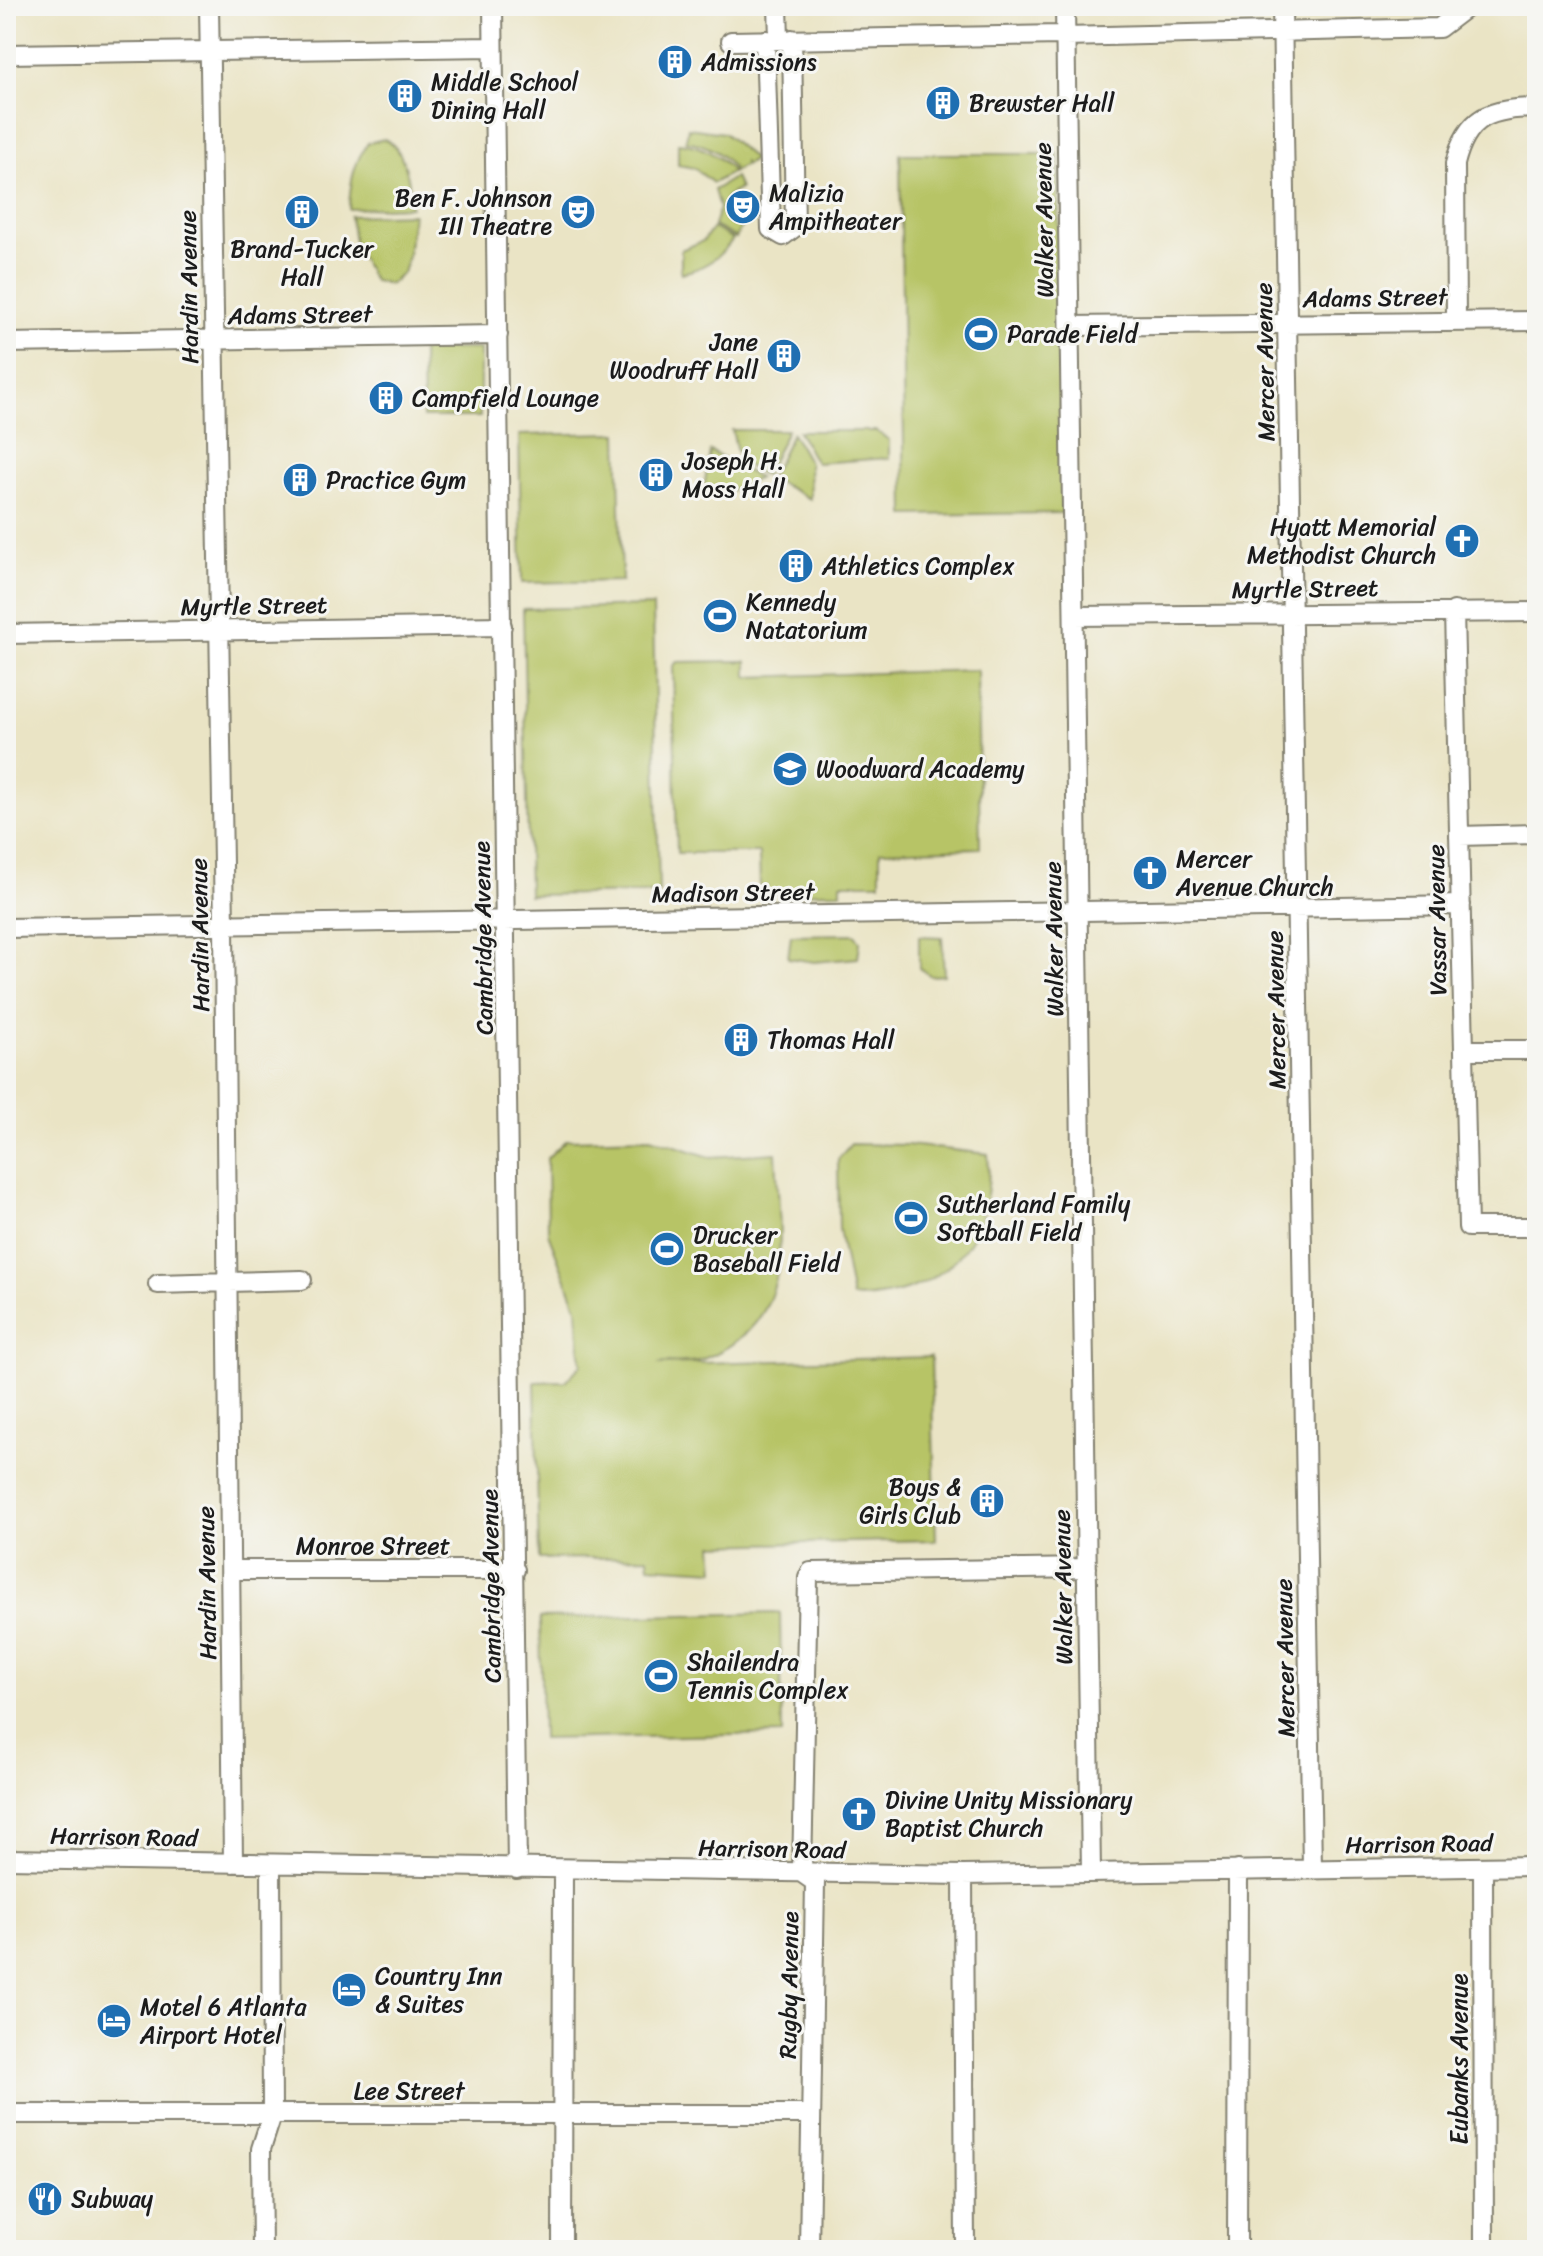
<svg xmlns="http://www.w3.org/2000/svg" width="1543" height="2256" font-family="Sriracha,sans-serif">
<style>
.green{fill:#b7c466;stroke:#6a7041;stroke-width:2}
.lines{fill:none;stroke-linecap:round;stroke-linejoin:round}
.minor-casing{stroke:#838070;stroke-width:22}
.minor{stroke:#fff;stroke-width:18}
.labels{text-anchor:middle;dominant-baseline:central;stroke-width:6;stroke-linejoin:round;paint-order:stroke}
.poi-label{font-size:24px;fill:#1c1c1c;stroke:#f6f6f2;text-anchor:start}
.street-label{font-size:24px;fill:#1c1c1c;stroke:#f6f6f2}
</style>
<rect width="100%" height="100%" fill="#f6f6f2"/>
<filter id="ink" filterUnits="userSpaceOnUse"><feTurbulence type="fractalNoise" baseFrequency=".0125" numOctaves="2"/><feDisplacementMap in="SourceGraphic" scale="16" xChannelSelector="R" yChannelSelector="G"/><feConvolveMatrix kernelMatrix="1 2 1 2 8 2 1 2 1" color-interpolation-filters="sRGB"/></filter>
<filter id="wash" filterUnits="userSpaceOnUse"><feTurbulence type="fractalNoise" baseFrequency=".006" numOctaves="4" result="noise"/><feDisplacementMap in="SourceGraphic" scale="32" xChannelSelector="R" yChannelSelector="G"/><feGaussianBlur stdDeviation="1.8" result="paint"/><feColorMatrix in="noise" values="0 0 0 0 0 0 0 0 0 0 0 0 0 0 0 0 0 1.4 0 .05"/><feComposite in="paint" operator="in"/></filter>
<g filter="url(#wash)">
<rect width="100%" height="100%" fill="#eae4c5"/>
<path class="green" d="M688,128L724,133L754,159L746,165L743,161L745,165L735,171C722,152 708,145 686,141Z
M384,139C406,148 411,186 411,207L349,209C350,185 353,163 368,143Z
M678,143C701,145 718,154 733,172L713,183L694,168L678,165Z
M900,154H1058L1062,513L905,515Z
M735,177L740,189L727,196L724,208L727,220L741,227L736,238L714,226L719,208L714,190Z
M413,214L408,256L403,273L390,284L374,281L355,248L350,216Z
M713,228L733,239C720,258 704,269 681,273V250L703,241Z
M422,349H480V417H423Z
M787,430L765,476L739,461L732,430Z
M798,431H876L889,440V458L816,463Z
M618,433L622,581L522,583L519,435Z
M792,433L809,463L810,499L770,478Z
M710,451L759,478L730,491L704,488Z
M653,606L659,893L529,895L523,609Z
M747,661V677L977,670L980,848L880,851V883H841V892L767,893V887H760L759,853H677L673,666L677,662Z
M855,934L860,942L858,958L814,962L788,958L791,935Z
M919,936L942,937L944,975L931,976L919,968Z
M650,1138L710,1157L776,1153C779,1238 800,1323 701,1360C688,1364 670,1361 658,1364L931,1357L936,1540L713,1545L715,1570L649,1566L648,1557L539,1559L535,1382L566,1381L581,1365L577,1308L548,1233L547,1158L566,1140Z
M851,1144L908,1145L988,1154C996,1243 940,1298 852,1298L839,1229L838,1159Z
M780,1613L782,1734L542,1739L540,1618Z"/>
</g>
<g filter="url(#ink)">
<g class="lines">
<defs>
<path id="minor" d="M209,6L224,925L233,1863
M493,6L517,1869
M778,6L779,39
M1065,6L1091,1872
M1282,6L1312,1869
M1065,37L1439,28L1468,6
M765,40L771,229L783,236L795,227L792,39
M731,41L1060,35
M6,54L493,47
M1456,320L1455,164C1467,115 1490,109 1537,108
M1070,326L1537,321
M6,343L498,335
M1454,611L1468,1227H1537
M1074,616L1537,612
M6,634L502,626
M1459,836L1537,834
M6,928L1461,905
M1464,1050H1537
M158,1284L302,1280
M231,1570H515
M6,1859L963,1875L1537,1866
M1483,1867L1484,2250
M963,1875L965,2250
M6,2114H811
M262,2250L261,2149L272,2115L271,1864
M562,2250L563,1871
M809,2250L815,1882L802,1873L808,1578L811,1572L1087,1568
M1237,2250L1238,1870"/>
</defs>
<use href="#minor" class="minor-casing"/>
<use href="#minor" class="minor"/>
</g>
</g>
<defs>
<symbol id="building-disc" viewBox="-11 -11 22 22"><circle r="9.5" fill="#1f6fb2" stroke="#f6f6f2"/><path d="M-4-6H4V6H1V3H-1V6H-4ZM-2.5-4.3h1.7v1.8h-1.7ZM.8-4.3h1.7v1.8H.8ZM-2.5-1h1.7V.8h-1.7ZM.8-1h1.7V.8H.8Z" fill="#fff"/></symbol>
<symbol id="theatre-disc" viewBox="-11 -11 22 22"><circle r="9.5" fill="#1f6fb2" stroke="#f6f6f2"/><path d="M-5-5.5Q0-4 5-5.5V0Q5 5 0 6Q-5 5-5 0ZM-3.3-2.5H-1v1.5H-3.3ZM1-2.5H3.3v1.5H1ZM-2.8 1Q0 5.5 2.8 1Z" fill="#fff"/></symbol>
<symbol id="stadium-disc" viewBox="-11 -11 22 22"><circle r="9.5" fill="#1f6fb2" stroke="#f6f6f2"/><path d="M0-5a6.5 5 0 1 0 0 10a6.5 5 0 1 0 0-10ZM-3.5-1.8h7v3.6h-7Z" fill="#fff"/></symbol>
<symbol id="church-disc" viewBox="-11 -11 22 22"><circle r="9.5" fill="#1f6fb2" stroke="#f6f6f2"/><path d="M-1.2-6h2.4v3.5h3.3v2.4h-3.3V6h-2.4V-.1h-3.3v-2.4h3.3Z" fill="#fff"/></symbol>
<symbol id="school-disc" viewBox="-11 -11 22 22"><circle r="9.5" fill="#1f6fb2" stroke="#f6f6f2"/><path d="M0-5L7-2L0 1L-7-2ZM-4 1L0 2.5L4 1V4Q0 6-4 4Z" fill="#fff"/></symbol>
<symbol id="hotel-disc" viewBox="-11 -11 22 22"><circle r="9.5" fill="#1f6fb2" stroke="#f6f6f2"/><path d="M-6-4.5h1.5V1H6V5H4.5V3h-9V5H-6ZM-4 0a1.8 1.8 0 1 1 3.6 0ZM.5 0V-2.5h3Q6-2.5 6 0Z" fill="#fff"/></symbol>
<symbol id="restaurant-disc" viewBox="-11 -11 22 22"><circle r="9.5" fill="#1f6fb2" stroke="#f6f6f2"/><path d="M-5-6h1v4h1v-4h1v4h1v-4h1v5L-1.5 .5V6h-2V.5L-5-1ZM5-6V6H3V1.5H1.5Q1.5-4 5-6Z" fill="#fff"/></symbol>
</defs>
<g fill-rule="evenodd">
<use href="#building-disc" x="655" y="42" width="40" height="40"/>
<use href="#building-disc" x="385" y="76" width="40" height="40"/>
<use href="#building-disc" x="923" y="83" width="40" height="40"/>
<use href="#theatre-disc" x="723" y="187" width="40" height="40"/>
<use href="#building-disc" x="282" y="192" width="40" height="40"/>
<use href="#theatre-disc" x="558" y="192" width="40" height="40"/>
<use href="#stadium-disc" x="961" y="314" width="40" height="40"/>
<use href="#building-disc" x="764" y="336" width="40" height="40"/>
<use href="#building-disc" x="366" y="378" width="40" height="40"/>
<use href="#building-disc" x="636" y="455" width="40" height="40"/>
<use href="#building-disc" x="280" y="460" width="40" height="40"/>
<use href="#church-disc" x="1442" y="521" width="40" height="40"/>
<use href="#building-disc" x="776" y="546" width="40" height="40"/>
<use href="#stadium-disc" x="700" y="596" width="40" height="40"/>
<use href="#school-disc" x="770" y="749" width="40" height="40"/>
<use href="#church-disc" x="1130" y="853" width="40" height="40"/>
<use href="#building-disc" x="721" y="1020" width="40" height="40"/>
<use href="#stadium-disc" x="891" y="1198" width="40" height="40"/>
<use href="#stadium-disc" x="647" y="1229" width="40" height="40"/>
<use href="#building-disc" x="967" y="1481" width="40" height="40"/>
<use href="#stadium-disc" x="641" y="1656" width="40" height="40"/>
<use href="#church-disc" x="839" y="1794" width="40" height="40"/>
<use href="#hotel-disc" x="329" y="1970" width="40" height="40"/>
<use href="#hotel-disc" x="94" y="2001" width="40" height="40"/>
<use href="#restaurant-disc" x="25" y="2179" width="40" height="40"/>
</g>
<g class="labels">
<g class="poi-label">
<text x="701" y="62">Admissions</text>
<text x="431" y="82">Middle School<tspan x="431" dy="28">Dining Hall</tspan></text>
<text x="969" y="103">Brewster Hall</text>
<text x="769" y="193">Malizia<tspan x="769" dy="28">Ampitheater</tspan></text>
<text x="552" y="198" text-anchor="end">Ben F. Johnson<tspan x="552" dy="28">III Theatre</tspan></text>
<text x="302" y="249" text-anchor="middle">Brand-Tucker<tspan x="302" dy="28">Hall</tspan></text>
<text x="1007" y="334">Parade Field</text>
<text x="758" y="342" text-anchor="end">Jane<tspan x="758" dy="28">Woodruff Hall</tspan></text>
<text x="412" y="398">Campfield Lounge</text>
<text x="682" y="461">Joseph H.<tspan x="682" dy="28">Moss Hall</tspan></text>
<text x="326" y="480">Practice Gym</text>
<text x="1436" y="527" text-anchor="end">Hyatt Memorial<tspan x="1436" dy="28">Methodist Church</tspan></text>
<text x="822" y="566">Athletics Complex</text>
<text x="746" y="602">Kennedy<tspan x="746" dy="28">Natatorium</tspan></text>
<text x="816" y="769">Woodward Academy</text>
<text x="1176" y="859">Mercer<tspan x="1176" dy="28">Avenue Church</tspan></text>
<text x="767" y="1040">Thomas Hall</text>
<text x="937" y="1204">Sutherland Family<tspan x="937" dy="28">Softball Field</tspan></text>
<text x="693" y="1235">Drucker<tspan x="693" dy="28">Baseball Field</tspan></text>
<text x="961" y="1487" text-anchor="end">Boys &amp;<tspan x="961" dy="28">Girls Club</tspan></text>
<text x="687" y="1662">Shailendra<tspan x="687" dy="28">Tennis Complex</tspan></text>
<text x="885" y="1800">Divine Unity Missionary<tspan x="885" dy="28">Baptist Church</tspan></text>
<text x="375" y="1976">Country Inn<tspan x="375" dy="28">&amp; Suites</tspan></text>
<text x="140" y="2007">Motel 6 Atlanta<tspan x="140" dy="28">Airport Hotel</tspan></text>
<text x="71" y="2199">Subway</text>
</g>
<g class="street-label">
<text transform="translate(1044 220) rotate(-91)">Walker Avenue</text>
<text transform="translate(189 287) rotate(-91)">Hardin Avenue</text>
<text transform="translate(1375 298) rotate(-1)">Adams Street</text>
<text transform="translate(300 315) rotate(-1)">Adams Street</text>
<text transform="translate(1265 362) rotate(-91)">Mercer Avenue</text>
<text transform="translate(1305 589) rotate(-1)">Myrtle Street</text>
<text transform="translate(254 606) rotate(-1)">Myrtle Street</text>
<text transform="translate(733 893) rotate(-1)">Madison Street</text>
<text transform="translate(1437 920) rotate(-91)">Vassar Avenue</text>
<text transform="translate(200 935) rotate(-91)">Hardin Avenue</text>
<text transform="translate(483 938) rotate(-91)">Cambridge Avenue</text>
<text transform="translate(1054 939) rotate(-91)">Walker Avenue</text>
<text transform="translate(1276 1010) rotate(-91)">Mercer Avenue</text>
<text x="373" y="1546">Monroe Street</text>
<text transform="translate(207 1583) rotate(-91)">Hardin Avenue</text>
<text transform="translate(491 1586) rotate(-91)">Cambridge Avenue</text>
<text transform="translate(1063 1587) rotate(-91)">Walker Avenue</text>
<text transform="translate(1285 1658) rotate(-91)">Mercer Avenue</text>
<text transform="translate(124 1837) rotate(1)">Harrison Road</text>
<text transform="translate(1419 1844) rotate(-1)">Harrison Road</text>
<text transform="translate(772 1849) rotate(1)">Harrison Road</text>
<text transform="translate(789 1985) rotate(-89)">Rugby Avenue</text>
<text transform="translate(1459 2059) rotate(-90)">Eubanks Avenue</text>
<text x="409" y="2091">Lee Street</text>
</g>
</g>
<rect width="1543" height="2256" fill="none" stroke="#f6f6f2" stroke-width="32"/>
</svg>
